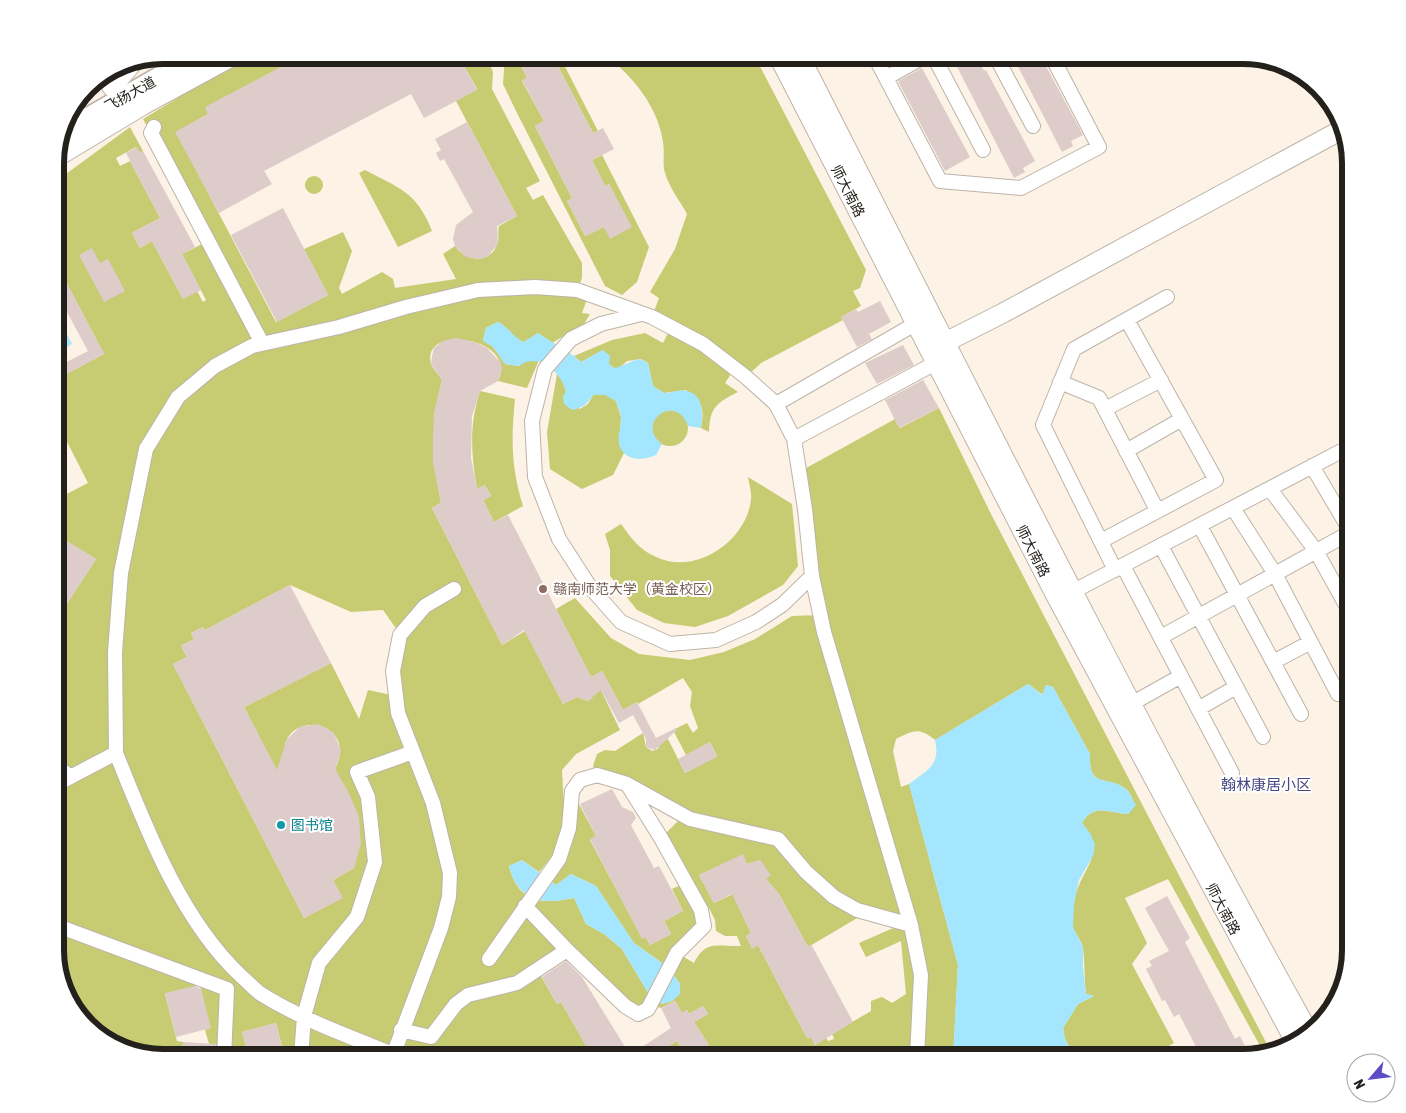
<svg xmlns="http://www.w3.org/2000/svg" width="1406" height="1113" font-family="'Asap Condensed','Noto Sans SC',sans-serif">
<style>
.green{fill:#c7cb71;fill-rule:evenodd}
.water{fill:#a3e6fd}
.building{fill:#ddccca}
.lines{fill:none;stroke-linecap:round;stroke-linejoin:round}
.street-casing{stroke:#bdb4a8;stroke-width:16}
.secondary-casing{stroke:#bdb4a8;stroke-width:21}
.primary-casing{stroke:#bdb4a8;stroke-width:24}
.street{stroke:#fff;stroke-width:14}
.secondary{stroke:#fff;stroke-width:19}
.primary{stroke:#fff;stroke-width:21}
.education-dot{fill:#8d6e63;stroke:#fff;stroke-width:2}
.culture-dot{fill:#0f9aa8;stroke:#fff;stroke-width:2}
.labels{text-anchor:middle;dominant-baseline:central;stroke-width:4;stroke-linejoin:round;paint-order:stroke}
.street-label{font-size:14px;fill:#24201c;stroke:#fff}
.education-label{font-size:14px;fill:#785e54;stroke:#fff;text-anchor:start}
.culture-label{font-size:14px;fill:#0d838f;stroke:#fff;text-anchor:start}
.neighbourhood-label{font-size:15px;fill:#494684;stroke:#fff}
.rim{fill:none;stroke:#24201c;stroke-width:6}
</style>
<rect width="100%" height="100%" fill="#fcf2e5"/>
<path class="green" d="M249,55H304L206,107L208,114L176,132L276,322L328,295L304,249L343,232L352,251L339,288L342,294L382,272L393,279L395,288L456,279L443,254L455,246C465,261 489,265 497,245C500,239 497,232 499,226L517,216L456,101L477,89L458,55H486L493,72L492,89L540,181L526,188L533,200L543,195L582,263V278L577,290L589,294L582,313L590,314L584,324L552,343L538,333L524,342C513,338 509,328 498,322L486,328L483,340L493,347L505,364L519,366L525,361L539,360L527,388L498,381C520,338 420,322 431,364C433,369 439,375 442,380C430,427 432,456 441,503L432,508L502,645L525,631L563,704L577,697L588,701L592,698V689L599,686L620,730L576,754L562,770L565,828L553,855L539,872L522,860L509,866C514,887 526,902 550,901C558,901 566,899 574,898L586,924L604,934L622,949L650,996L662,1004L672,1001L679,994L680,984L669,968L634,943L596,886L571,874L556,885L546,877C567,849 569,826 572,791L596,836L590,840L642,938L646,937L650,945L671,934L664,921L683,911L672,889L685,883L661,838L683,816L627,784L597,775L593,766L597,754L605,750L615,751L643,733L646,747L652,751L658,749L661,742L668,739L685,773L717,756L710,742L686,755L673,730L687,723L693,733L698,728L690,706L692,692L683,678L638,704L637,702L623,710L602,671L591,677L556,609L575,598L611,638L639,654L690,660L724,652L755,639L792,616L820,615L812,576L799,472L895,419L900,428L939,408L992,516L1271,1052L1264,1053L1168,879L1125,898L1147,943L1132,964L1174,1043L1149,1058H1075L1065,1039L1063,1028L1078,1004L1094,996L1086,994C1084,979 1085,963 1083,948C1082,941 1075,934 1073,927C1072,920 1073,910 1074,904C1078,868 1110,856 1082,823C1094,803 1108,813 1128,814L1135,805C1133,801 1131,794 1128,791C1110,773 1088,792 1090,754L1053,687L1046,685L1043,695L1028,684L935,740C919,727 914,730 896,739L893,751L901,787L909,784L958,965L953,1058H933L919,1053L917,1058H717L694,1022L708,1014L703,1006L689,1014L687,1010L682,1013L675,1001L661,1008L650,1005L648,1009L638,1014L625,1006L567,950L537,969L557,1004L561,1002L593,1058H285L276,1023L242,1032L249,1058H215L216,1045L209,1044L205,1030L210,1028L200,985L165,994L177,1041L183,1042L182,1058H162L128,1052L92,1032L66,998L55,957V622L96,559L55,534V500L88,483L55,418V380L104,354L55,261V240L67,234L55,213V182L130,127L143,151L140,153L136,147L116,158L120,166L130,161L160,218L132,233L140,248L152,241L183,299L197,291L203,302L206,300L182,254L208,241L143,119ZM290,585L351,612L383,610L400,634L393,671L396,696L368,690L359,719L331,663L244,707L277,771L287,766C268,708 362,714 335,769C356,810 366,821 354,868L333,880L342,898L304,918L173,664L187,657L181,646L194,639L191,633L203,627L205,630ZM743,855L747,864L760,860L770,875L766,879L779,894L808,947L859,917L898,926L859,943L866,957L901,941L906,994L892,1003L882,997L871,1001V1011L832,1034L834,1039L828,1041L826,1038L815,1045L811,1037L807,1038L758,945L752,948L746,936L751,933L738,906L750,899L744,889L714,903L699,875ZM709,908L715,920L716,931L725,936H737L741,946C718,947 706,939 694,963L677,953L704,926L701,911Z
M505,55H524L529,64L522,68L527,78L522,81L544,121L535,126L572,198L567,201L585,236L604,227L610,238L631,227L609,184L605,186L592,160L602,155L649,247L637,282L622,295L605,286L516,111L503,84Z
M552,55H559L598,131L593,133Z
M605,55H754L866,270L860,288L853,291L861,306L841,317L843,320L761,363L746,377L735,368L725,383L738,392C717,403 710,406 709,432L701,428C705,406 702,403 686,390L664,393L653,386L648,363L641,359L627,361L619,368H614L609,364L603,350L581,362L574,356L612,340L645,333L663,343L672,325L652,317L659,298L650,292L675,249L687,214C680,201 669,187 665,173C662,164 665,152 663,142C658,107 633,76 605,55Z
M365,170C399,188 417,192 432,231L398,247L359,173Z
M305 185a9 9 0 1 1 18 0a9 9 0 1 1-18 0Z
M557,374L562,378L566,392L580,409L588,404L593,395L605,394L616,401L621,417L619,444L624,453L613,475L582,489L550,469L547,432Z
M480,391L515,399C511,439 511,467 523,506L494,522L483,500L491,496L485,485L477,489C471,454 469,425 480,391Z
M652 428a18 18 0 1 1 36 0a18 18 0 1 1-36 0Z
M748,477L792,504L798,566L783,585L728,616L695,627L664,623L637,610L610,576V550L605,534L621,524C631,538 639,549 654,556C694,577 746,542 751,500C752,493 749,484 748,477Z
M677,1041L687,1058H648Z"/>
<path class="water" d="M55,311L72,344L55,353Z
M498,322C509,327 513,338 524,342L538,333L574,356L581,362L603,350L610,356L609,364L614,368C621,367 630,361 640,359L648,363L653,386L664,393C670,393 682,389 687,391C704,395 703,414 701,428L688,426C676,392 634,423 662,444L656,455C643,461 624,462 619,444C617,435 622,425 621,416C620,411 617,405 616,401L605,395H593C587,404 583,408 572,410L564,404L563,397L566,391C561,372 538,351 519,366L505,364L493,347L483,341L486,328Z
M1028,684L1042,695L1046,685L1053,687L1090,754C1088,792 1110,773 1128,791C1131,794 1133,801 1136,805L1128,814C1108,813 1094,803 1082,823L1090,833L1095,844L1093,856L1079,880L1074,904L1073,927L1083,947V968L1086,994L1094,996L1078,1004L1063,1028L1065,1039L1075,1058H953L958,965L909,784C927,770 941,766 935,740Z
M522,860L556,885L571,874L596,886L634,943L669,968L680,984V994L672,1001L662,1004L650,996L622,949L604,934L586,924L574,898C566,899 558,901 550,901C527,901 514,887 509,866Z"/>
<path class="building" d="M304,55H458L477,90L424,118L411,94L264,171L272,184L219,213L175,132L208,114L205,107Z
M524,55H552L593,133L603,128L614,149L592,160L605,186L609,184L632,227L610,239L604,227L585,236L567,201L572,198L535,126L544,121L522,80L527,78L522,68L529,64Z
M884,55H909L890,66Z
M951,55H976L984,71L986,70L1035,161L1023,168L1025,172L1014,178Z
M1012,55H1040L1083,135L1071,141L1073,146L1062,152Z
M922,68L970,157L945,171L898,81Z
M467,122L517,216L497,226L498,244L488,256L481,259L466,257L455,246L453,239L456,225L473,212L444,159L440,161L436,153L441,150L435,139Z
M137,147L140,153L143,151L195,247L182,254L201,290L183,299L152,241L140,248L132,233L160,218L126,153Z
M283,208L328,295L277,322L231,235Z
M55,213L67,234L55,240Z
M92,248L100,263L108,259L125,291L104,302L79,255Z
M55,261L104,354L55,380V368L88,351L55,290Z
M880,301L891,322L869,334L872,339L857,347L841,317L856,309L858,312Z
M456,338L474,342L487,348L501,363L502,369L498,381L480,391L472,416L471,458L477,489L485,485L491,496L483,500L494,522L508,515L591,677L602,671L623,710L637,702L656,738L676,728L677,730L655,750L646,747V739L633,715L619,723L601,690L588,701L577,697L563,704L524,630L502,645L432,508L441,503L433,463V437L434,412L442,380L431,364L432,356L434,348L443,341Z
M903,345L914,365L877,384L865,363Z
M923,380L939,408L899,428L885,400Z
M55,534L96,559L55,622Z
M290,585L331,663L244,707L277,770L287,739L300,727L318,724L334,733L341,751L335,769L349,793L359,817L361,844L354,868L333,880L343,898L304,918L173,664L187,657L181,646L194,639L191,633L203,627L205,630Z
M710,742L717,757L685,773L678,759Z
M612,789L622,807L633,812L636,818L631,825L654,868L659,866L683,911L664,921L671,934L650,945L646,937L642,939L590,839L596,836L580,804Z
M743,854L747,864L760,860L771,875L766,879L779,894L808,947L811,944L853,1022L815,1045L811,1037L807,1038L758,945L752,949L746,936L751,933L732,894L714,903L699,875Z
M1167,896L1190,938L1185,942L1235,1039L1240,1036L1250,1056L1202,1058L1179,1014L1174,1017L1165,1000L1162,1001L1146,969L1152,966L1149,961L1169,951L1145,908Z
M566,961L582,977L630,1055L671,1028L661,1008L675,1001L682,1013L687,1010L689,1014L703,1006L708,1014L694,1022L717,1058H687L677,1041L648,1058H593L561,1002L557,1004L542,977Z
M195,986L201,989L211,1028L176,1037L165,993Z
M276,1023L285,1058H249L242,1032Z
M183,1042L216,1044L214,1058H182Z"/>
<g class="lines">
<defs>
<path id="street" d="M874,55L940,181L1021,188L1099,147L1051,55
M933,55L983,150
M995,55L1033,126
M886,78L927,55
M154,127L151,133L262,343
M641,314L601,324L571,339L545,369L532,421L535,477L559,539L590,587L621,622L670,644L716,640L756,622L782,605L812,576
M1060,382L1099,398L1157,510
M776,404L922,320
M1105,409L1161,380
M794,439L943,359
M1126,451L1182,419
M1270,489L1316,551L1351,614
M1233,508L1275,574L1338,694
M1200,526L1301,714
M1101,541L1216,480L1127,320
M1161,546L1263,737
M1123,566L1232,773
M1115,570L1043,425L1074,349L1167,297
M1072,592L1351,446
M1161,637L1351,532L1312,466
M1273,662L1311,642
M1131,704L1181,676
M1198,709L1236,687
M116,753C146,828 181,920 241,976C248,982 254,989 261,994C304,1021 356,1039 403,1058
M55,765L71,777
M55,785L116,753L115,652L121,573L146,449L178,397L215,366L252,346L339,327L406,307L478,290L535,287L577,290L652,317L703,344L746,377L776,404L794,439L805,509L812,576L824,632L911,925L921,975L917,1058
M525,906L567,950
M55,925L227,989L224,1058
M489,959L559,859L569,828L572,791L580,780L597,775L627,784L690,819L778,839L806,872L834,897L857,910L911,925
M401,1030L431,1037L456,1004L468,995L517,983L567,950L625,1006L638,1014L648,1009L677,953L704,926L701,910L661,838L629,787
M301,1058L304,1016L319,963L357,917L375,862L368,797L357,772L413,752
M392,1058L441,928L449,897L450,873L433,803L398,713L393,671L400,635L425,606L454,589"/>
<path id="secondary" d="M778,55L1055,594L1296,1043
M799,55C966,383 1130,712 1309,1033
M112,87L134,61
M55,158L143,105L235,55
M934,348L1003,313L1343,129"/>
<path id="primary" d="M61,134L199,55"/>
</defs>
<use href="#street" class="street-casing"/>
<use href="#secondary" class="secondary-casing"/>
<use href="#primary" class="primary-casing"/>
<use href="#street" class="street"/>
<use href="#secondary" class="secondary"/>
<use href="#primary" class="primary"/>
</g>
<circle class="education-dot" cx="543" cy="589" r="5"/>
<circle class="culture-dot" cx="281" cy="825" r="5"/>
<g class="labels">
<g class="street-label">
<text transform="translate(130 94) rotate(-29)">飞扬大道</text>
<text transform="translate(848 191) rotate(63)">师大南路</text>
<text transform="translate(1033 551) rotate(63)">师大南路</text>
<text transform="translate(1223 909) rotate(62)">师大南路</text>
</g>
<g class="education-label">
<text x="553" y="589">赣南师范大学（黄金校区）</text>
</g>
<g class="culture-label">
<text x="291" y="825">图书馆</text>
</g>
<g class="neighbourhood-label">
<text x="1266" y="784">翰林康居小区</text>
</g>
</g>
<path d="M0 0H1406V1113H0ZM163 64H1243A99 99 0 0 1 1342 163V950A99 99 0 0 1 1243 1049H163A99 99 0 0 1 64 950V163A99 99 0 0 1 163 64Z" fill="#fff" fill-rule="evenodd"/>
<path class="rim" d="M163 64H1243A99 99 0 0 1 1342 163V950A99 99 0 0 1 1243 1049H163A99 99 0 0 1 64 950V163A99 99 0 0 1 163 64Z"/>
<g transform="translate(1371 1078) rotate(242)"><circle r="24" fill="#ffffff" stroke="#a7a6a4"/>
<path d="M0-4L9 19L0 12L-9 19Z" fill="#5c4dc5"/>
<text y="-8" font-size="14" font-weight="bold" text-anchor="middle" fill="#24201c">N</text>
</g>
</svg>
